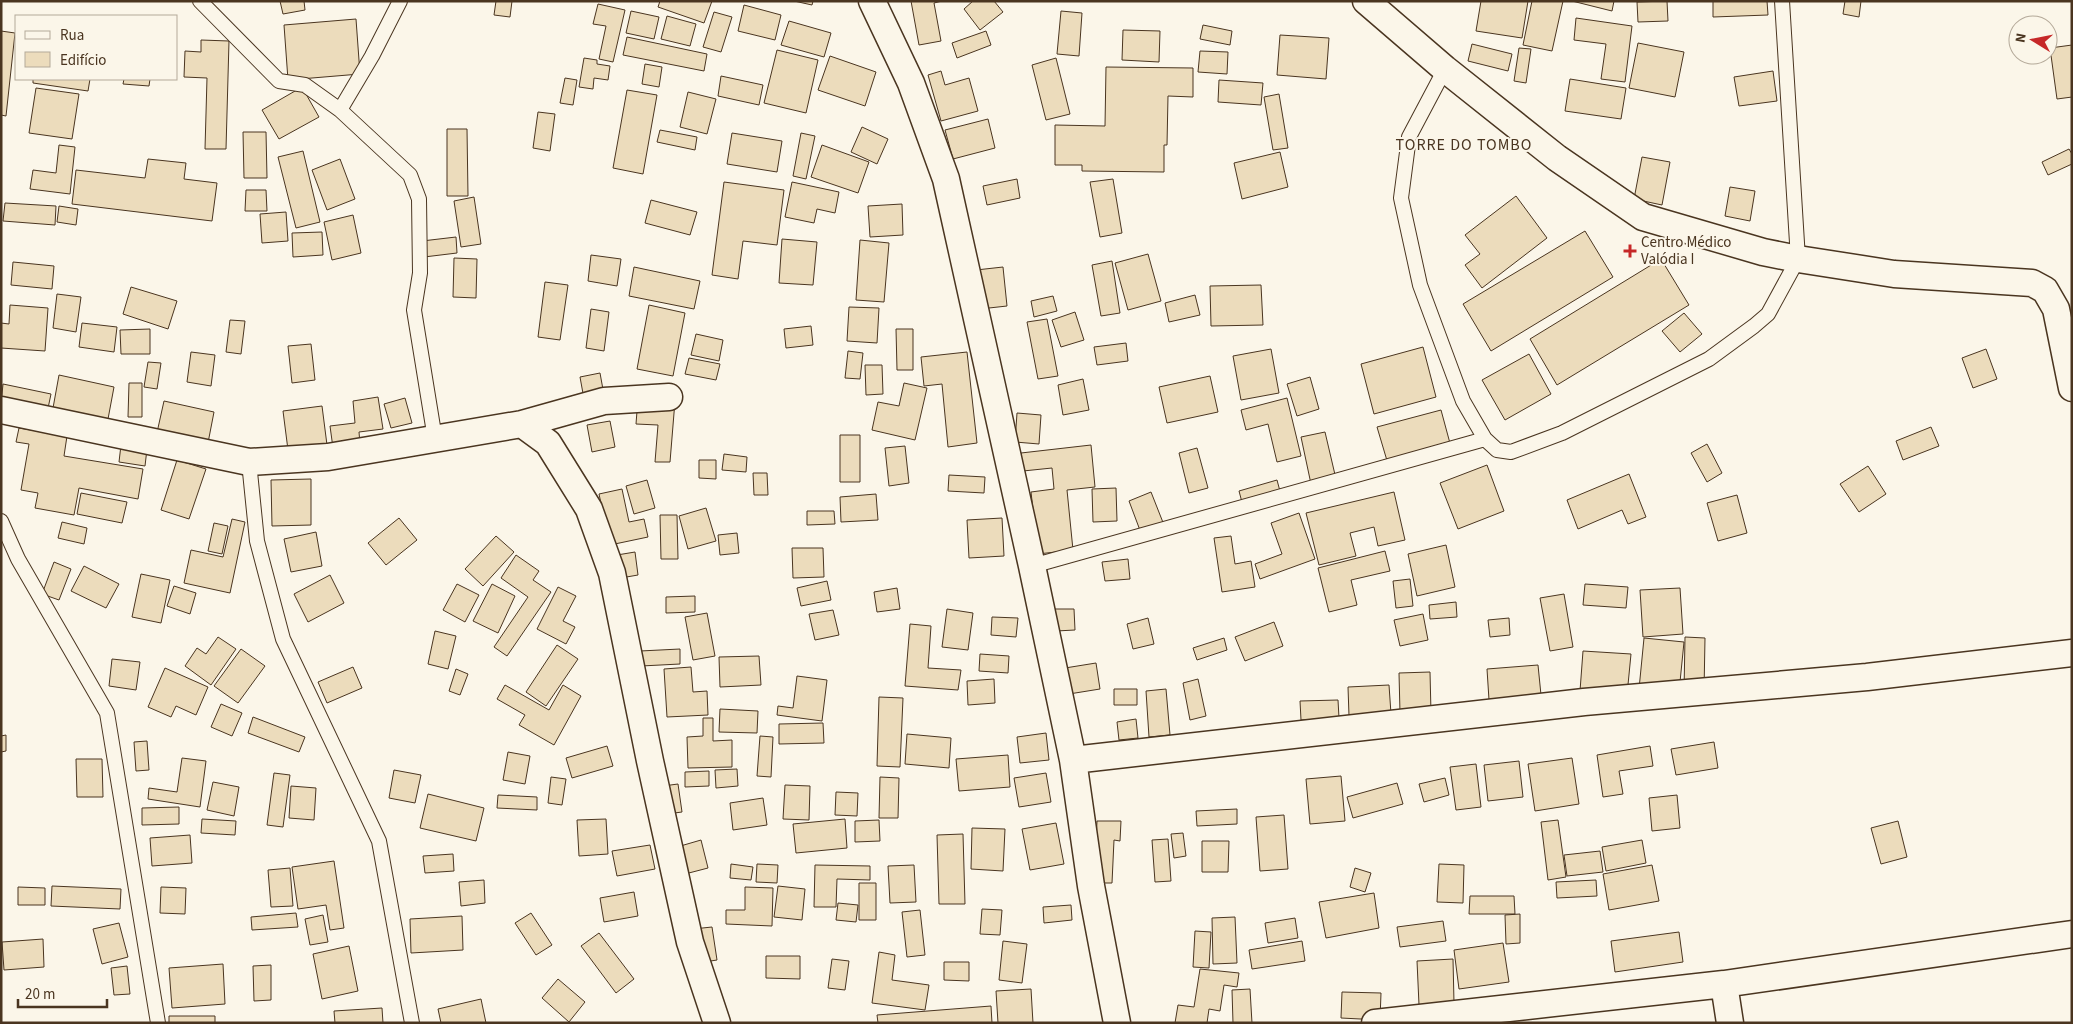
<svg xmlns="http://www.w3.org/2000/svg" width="2073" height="1024" font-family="'Source Sans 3',sans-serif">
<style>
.building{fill:#ecdcbc;stroke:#4a3520}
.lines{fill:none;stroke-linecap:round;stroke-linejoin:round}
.lane-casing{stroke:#4a3520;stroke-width:16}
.street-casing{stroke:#4a3520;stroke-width:29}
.lane{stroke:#fbf6e9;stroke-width:14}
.street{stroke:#fbf6e9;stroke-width:26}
.poi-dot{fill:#c62828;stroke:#fbf6e9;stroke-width:2}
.labels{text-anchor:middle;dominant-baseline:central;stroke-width:4;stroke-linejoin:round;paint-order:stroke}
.poi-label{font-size:15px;fill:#4a3520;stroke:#fbf6e9;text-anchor:start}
.neighbourhood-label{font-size:16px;letter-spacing:1px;fill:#4a3520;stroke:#fbf6e9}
</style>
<rect width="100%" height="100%" fill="#fbf6e9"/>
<path class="building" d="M280,1H304L305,10L283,14Z
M496,1H512L510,17L494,15Z
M660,1H712L704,23L658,7Z
M794,1H813L812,5Z
M911,1H942L934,3L941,41L919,45Z
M973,1H994L1003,12L980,30L964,9Z
M1481,1H1528L1522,38L1476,31Z
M1532,1H1563L1552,51L1523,45Z
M1572,1H1614L1612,11Z
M1667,1L1668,21L1638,22L1637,2Z
M1713,1H1767L1768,15L1713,17Z
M1845,1H1861L1859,17L1843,14Z
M598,4L625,10L613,62L599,59L606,26L593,24Z
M744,5L781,15L775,40L738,31Z
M631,11L659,17L654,39L626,33Z
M1061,11L1082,13L1079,56L1057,54Z
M714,12L732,17L721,52L703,47Z
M667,16L696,24L690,46L661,39Z
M1576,18L1632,26L1625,82L1601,79L1606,44L1574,40Z
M356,19L360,74L288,80L284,25Z
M789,21L831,33L824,57L781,45Z
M1203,25L1232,31L1230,45L1200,39Z
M1123,30L1160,31L1159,62L1122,60Z
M1,31L15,33L6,116L1,115Z
M986,31L991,45L957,58L952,43Z
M1280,35L1329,38L1326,79L1277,75Z
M627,37L707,54L704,71L623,55Z
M201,40L229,41L226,149H205L207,78L184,77L185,51L201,52Z
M1638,43L1684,52L1675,97L1629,88Z
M1472,44L1512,54L1508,71L1468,61Z
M2072,45V97L2057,99L2050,48Z
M1519,48L1531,49L1526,83L1514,81Z
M777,50L818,60L806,113L764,103Z
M1200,51L1228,52L1227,74L1198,72Z
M830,56L876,72L865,106L818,90Z
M584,58L597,60V64L610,66L608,80L594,78L593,89L579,87Z
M1056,58L1070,114L1046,120L1032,65Z
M645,64L662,67L659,87L642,84Z
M1106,67L1193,68V97L1168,96L1167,145H1164V172L1082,171V165H1055V125L1105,126Z
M941,71L945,85L969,78L978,111L941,121L928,75Z
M1773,71L1777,101L1739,106L1734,77Z
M721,76L763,85L759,105L718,96Z
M565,78L577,80L573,105L560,103Z
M33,79H90L88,91L33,83Z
M124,79H150L149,86L123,84Z
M1570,79L1626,88L1621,119L1565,111Z
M1219,80L1263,83L1261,105L1218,102Z
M302,87L319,117L279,139L262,110Z
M36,88L79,94L72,139L29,133Z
M627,90L657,95L643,174L613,168Z
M688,92L716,99L707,134L680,127Z
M1279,94L1288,148L1273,150L1264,97Z
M538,112L555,114L550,151L533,148Z
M988,119L995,148L953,159L945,130Z
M862,127L888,139L877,164L851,152Z
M447,129H467L468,196H447Z
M660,130L697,137L695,150L657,142Z
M243,132H266L267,178H244Z
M732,133L782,141L777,172L727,164Z
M801,133L815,136L806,179L793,176Z
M59,145L75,147L70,194L30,189L33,170L56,173Z
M822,145L869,162L858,193L811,177Z
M2069,149L2072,154V164L2048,175L2042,162Z
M303,151L320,222L296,228L278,157Z
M1280,152L1288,187L1242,199L1234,163Z
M1642,157L1670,162L1662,205L1634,199Z
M148,159L186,163L184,179L217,183L212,221L72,204L76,170L145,178Z
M340,159L355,199L327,210L312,170Z
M1017,179L1020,198L987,205L983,186Z
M1113,179L1122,233L1100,237L1090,182Z
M724,182L784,190L777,245L743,241L738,279L712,275Z
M792,182L839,192L835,213L817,209L814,223L785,217Z
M1730,187L1755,191L1750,221L1725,216Z
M246,190H266L267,211H245Z
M1516,196L1547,238L1482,288L1465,265L1480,254L1465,235Z
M474,197L481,244L461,247L454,201Z
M651,200L697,212L690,235L645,223Z
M5,203L56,206L55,225L3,221Z
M902,204L903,235L870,237L868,206Z
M59,206L78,209L76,225L57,222Z
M286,212L288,241L262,243L260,214Z
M353,215L361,253L332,260L324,222Z
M1585,231L1613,277L1491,351L1463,304Z
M322,232L323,255L293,257L292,233Z
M456,237L457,253L424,257L422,241Z
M782,239L817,242L813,285L779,283Z
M860,240L889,243L884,302L856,300Z
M1148,254L1161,301L1128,310L1115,263Z
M591,255L621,259L617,286L588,281Z
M454,258L477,259L476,298L453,297Z
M1661,259L1689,305L1557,385L1530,339Z
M1112,261L1120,313L1101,316L1092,265Z
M13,262L54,266L52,289L11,285Z
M634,267L700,281L694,309L629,296Z
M1003,267L1007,306L980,309L976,270Z
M545,282L568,285L560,340L538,337Z
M1261,285L1263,325L1211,326L1210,286Z
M131,287L177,301L168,329L123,314Z
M57,294L81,297L76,332L53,328Z
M1195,295L1200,315L1169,322L1165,303Z
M1053,296L1057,311L1034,317L1031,301Z
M10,305L48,308L45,351L1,348V323L9,324Z
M649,305L685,313L673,376L637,369Z
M849,307L879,308L877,343L847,341Z
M591,309L609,312L604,351L586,348Z
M1075,312L1084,340L1061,347L1052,320Z
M1684,313L1702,334L1680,352L1662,331Z
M1047,319L1058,376L1038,379L1027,322Z
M230,320L245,321L241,354L226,352Z
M82,323L117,327L114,352L79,347Z
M811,326L813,345L786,348L784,329Z
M150,329V354H121L120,330Z
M896,329H913V370H897Z
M696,334L723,340L719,361L691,355Z
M1126,343L1128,361L1097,365L1094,347Z
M311,344L315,380L292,383L288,346Z
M1423,347L1436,397L1374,414L1361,364Z
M1271,349L1279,393L1241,400L1233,356Z
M1986,349L1997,379L1973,388L1962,358Z
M848,351L863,353L860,379L845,378Z
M191,352L215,355L211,386L187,382Z
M967,352L977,443L948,447L942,384L924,386L921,357Z
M1529,354L1551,394L1505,420L1482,380Z
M689,358L720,364L716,380L685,374Z
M148,362L161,363L157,389L144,387Z
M865,365H882L883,394L866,395Z
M600,373L604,395L584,399L580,377Z
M59,375L114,387L108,419L53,408Z
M1210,376L1218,412L1167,423L1159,387Z
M1310,377L1319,409L1297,416L1287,384Z
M1083,379L1089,410L1063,415L1058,385Z
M129,383H142V417H128Z
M904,383L927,388L915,440L872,430L878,402L899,406Z
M3,384L51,394L47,413L1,404Z
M378,397L383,429L359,432L360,444L333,448L330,426L355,423L353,401Z
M405,398L412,423L391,428L384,404Z
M638,398L675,401L670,462H655L658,425L636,424Z
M1287,398L1301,456L1277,462L1268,424L1246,430L1241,410Z
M164,401L214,412L207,448L156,437Z
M322,406L327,445L288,450L283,411Z
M1441,410L1451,447L1388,464L1377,427Z
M1017,413L1041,415L1039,444L1015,442Z
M610,421L615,447L592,452L587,425Z
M1931,427L1939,446L1903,460L1896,441Z
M19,428L67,436L64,456L143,469L138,499L79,488L74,515L35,508L38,493L21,490L29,444L16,442Z
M1325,432L1336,479L1311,484L1301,437Z
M840,435H860V482H840Z
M1707,444L1722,473L1707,482L1691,453Z
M121,445L147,449L145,466L119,462Z
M1091,445L1095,487L1067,490L1073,550L1038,554L1031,492L1054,489L1052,468L1023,471L1021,453Z
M905,446L909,483L889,486L885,448Z
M1197,448L1208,488L1189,493L1179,453Z
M724,454L747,457L746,472L722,470Z
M177,460L206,469L189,519L161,510Z
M699,460H716V479L699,478Z
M1487,465L1504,511L1458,529L1440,483Z
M1868,466L1886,494L1859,512L1840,484Z
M753,473H767L768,495H754Z
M1629,474L1646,517L1628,524L1622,510L1578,529L1567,500Z
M949,475L985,477L984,493L948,491Z
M311,479V525L272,526L271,480Z
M647,480L655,508L634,514L626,486Z
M1277,480L1281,495L1243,506L1239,491Z
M1116,488L1117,521L1093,522L1092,489Z
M622,489L629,522L644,519L648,537L610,545L599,494Z
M1151,492L1164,525L1141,533L1129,501Z
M1394,492L1405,540L1378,546L1374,527L1350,533L1356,556L1319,565L1306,513Z
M81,493L127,502L122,523L77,514Z
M876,494L878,520L841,522L840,497Z
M1737,495L1747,533L1718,541L1707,503Z
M706,508L716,541L688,549L679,516Z
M807,511H834L835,524L807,525Z
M1299,513L1315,559L1260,579L1255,564L1282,554L1271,523Z
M660,515H677L678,559H661Z
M399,518L417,540L386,565L368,543Z
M1002,518L1004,556L969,558L967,520Z
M232,519L245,522L230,593L184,583L191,550L223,557Z
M62,522L87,528L84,544L58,538Z
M214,523L228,526L222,554L208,551Z
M316,532L322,566L291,572L284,539Z
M737,533L739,553L720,555L718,535Z
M496,536L514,552L483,586L465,569Z
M1231,536L1235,564L1251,561L1255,587L1222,592L1214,538Z
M1446,545L1455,587L1417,596L1408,554Z
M792,548H823L824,577L793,578Z
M1385,551L1390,571L1351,580L1357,605L1329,612L1318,568Z
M635,552L638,575L615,579L611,556Z
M516,555L539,571L533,580L551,592L507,656L494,647L528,597L501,578Z
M1128,559L1130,579L1105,581L1102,562Z
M54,562L71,569L59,600L42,594Z
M84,566L119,584L106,608L71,591Z
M141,574L170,580L161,623L132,617Z
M330,575L344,603L308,622L294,594Z
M1410,579L1413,606L1396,608L1393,581Z
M827,581L831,600L801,606L797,588Z
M457,584L479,595L465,622L443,610Z
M492,584L515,596L498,633L473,621Z
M1585,584L1628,587L1626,608L1583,605Z
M174,586L196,593L190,614L167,606Z
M558,587L576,596L563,621L575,627L566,644L537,629Z
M897,588L900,609L877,612L874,592Z
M1680,588L1683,634L1643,637L1640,590Z
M1564,594L1573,647L1550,651L1540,598Z
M695,596V612L666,613V597Z
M1456,602L1457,617L1430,619L1429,605Z
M947,609L973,613L968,650L942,647Z
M1055,609H1074L1075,630L1056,631Z
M833,610L839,635L815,640L809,614Z
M707,613L715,656L693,660L685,617Z
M1423,614L1428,640L1400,646L1394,620Z
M992,617L1018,618L1016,637L991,635Z
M1148,618L1154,644L1133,649L1127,624Z
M1509,618L1510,635L1490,637L1488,620Z
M1274,622L1283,646L1245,661L1235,637Z
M910,624L931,626L928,668L961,670L958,690L905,686Z
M435,631L456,636L448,669L428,664Z
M218,637L236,649L211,685L185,666L197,648L206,654Z
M1685,637L1705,638L1704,692H1684Z
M1224,638L1227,650L1197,660L1193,648Z
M1644,638L1684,642L1679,692L1639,689Z
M557,645L578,659L546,706L526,692Z
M241,649L265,666L238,703L214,686Z
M680,649V664L641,666L640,651Z
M1583,651L1631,654L1627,695L1580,691Z
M980,654L1009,656L1008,673L979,671Z
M759,656L761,685L720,687L719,657Z
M112,659L140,662L136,690L109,686Z
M1096,663L1100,689L1069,694L1065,668Z
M1538,665L1541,695L1489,700L1487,669Z
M353,667L362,688L327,703L318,682Z
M691,667L693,692L707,691L708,715L667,717L664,669Z
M165,668L208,687L196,715L176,706L171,717L148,707Z
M456,669L468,674L460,695L449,691Z
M1430,672L1431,713H1400L1399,673Z
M797,676L827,680L822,721L777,715L778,706L793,708Z
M994,679L995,703L968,705L967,681Z
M1198,679L1206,716L1190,720L1183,683Z
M505,685L549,710L563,685L581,696L554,745L519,725L525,715L497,699Z
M1389,685L1391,714L1349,716L1348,687Z
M1114,689H1137V705H1114Z
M1166,689L1170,735L1149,737L1146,691Z
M879,697L903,698L900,767L877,766Z
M1338,700L1339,718L1301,720L1300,701Z
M221,704L242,713L232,736L211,727Z
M720,709L758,711L757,733L719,732Z
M253,717L305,737L299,752L248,733Z
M703,718H713V741L732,740V767L688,768L687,737L703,736Z
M1136,719L1138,738L1119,740L1117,722Z
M823,723L824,743L779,744V724Z
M1046,733L1049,760L1020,763L1017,737Z
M907,734L951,738L949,768L905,764Z
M6,735V751L1,752V736Z
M760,736L773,737L771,777L757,776Z
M147,741L149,770L136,771L134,742Z
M1714,742L1718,768L1676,775L1671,749Z
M607,746L613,766L572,778L566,758Z
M1650,746L1653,766L1619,771L1623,794L1603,797L1597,755Z
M508,752L530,756L525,784L503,780Z
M1008,755L1010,787L959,791L956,759Z
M182,758L206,761L200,807L148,799L149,788L177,792Z
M1572,758L1579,804L1535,811L1528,764Z
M76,759H102L103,797H77Z
M1519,761L1523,797L1488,801L1484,765Z
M1476,764L1481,807L1456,810L1450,767Z
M737,769L738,786L716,788L715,770Z
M394,770L421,775L415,803L389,798Z
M709,771V786L685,787V772Z
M274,773L290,775L283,827L267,825Z
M1046,773L1051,802L1019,807L1014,778Z
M1341,776L1345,821L1310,824L1306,779Z
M551,777L566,779L562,805L548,803Z
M880,777L899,778L898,818H879Z
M1445,778L1449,795L1424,802L1419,784Z
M213,782L239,787L234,816L207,810Z
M1397,783L1403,804L1353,818L1347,797Z
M678,784L682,812L667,814L663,786Z
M785,785L810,786L809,820L783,819Z
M291,786L316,788L314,820L289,818Z
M836,792L858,793L857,816L835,815Z
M428,794L484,808L476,841L420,828Z
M498,795L537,797V810L497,808Z
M1677,795L1680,828L1652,831L1649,798Z
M763,798L767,825L733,830L730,803Z
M179,807V824L142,825V808Z
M1237,809V824L1197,826L1196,811Z
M1284,815L1288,869L1260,871L1256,817Z
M202,819L236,821L235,835L201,833Z
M606,819L608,854L579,856L577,820Z
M845,819L847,848L796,853L793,824Z
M879,820L880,841L855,842V821Z
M1558,820L1566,877L1548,880L1541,822Z
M1097,821H1121L1120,841L1114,840L1112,883H1094Z
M1898,821L1907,857L1881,864L1871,828Z
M1056,823L1064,864L1030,870L1022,829Z
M972,828L1005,829L1003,871L971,869Z
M1183,833L1186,856L1174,858L1171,834Z
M963,834L965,904H939L937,835Z
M190,835L192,863L152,866L150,838Z
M1168,839L1171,881L1155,882L1152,840Z
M701,840L708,868L685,874L677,847Z
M1642,840L1646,863L1606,871L1602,847Z
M1202,841H1229L1228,872H1202Z
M650,845L655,869L617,876L612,851Z
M1600,851L1603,872L1567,876L1564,855Z
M453,854L454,871L425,873L423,856Z
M334,861L344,928L330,930L326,905L298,909L292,867Z
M731,864L753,867L751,880L730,878Z
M757,864L778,865L777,883L756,882Z
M1439,864L1464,865L1463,903L1437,902Z
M815,865L870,866V880L837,879L836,907H814Z
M914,865L916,902L890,903L888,866Z
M1652,865L1659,901L1609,910L1603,874Z
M290,868L293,906L271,907L268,870Z
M1355,868L1371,873L1365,892L1350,887Z
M484,880L485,903L461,906L459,882Z
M1596,880L1597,896L1557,898L1556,882Z
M859,883H876V920H859Z
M52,886L121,889L120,909L51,906Z
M778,886L805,889L802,920L774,917Z
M18,887L45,888V905H18Z
M161,887L186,888L185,914L160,913Z
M745,887L773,888L772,926L726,924V910H745Z
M634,892L638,916L604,922L600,898Z
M1374,893L1379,928L1326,938L1319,902Z
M1470,896H1514L1515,914H1469Z
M838,903L858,905L856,922L836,920Z
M1071,905L1072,920L1044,923L1043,907Z
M982,909L1002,910L1000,935L980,934Z
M920,910L925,955L907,957L902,912Z
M296,913L298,927L252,930L251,917Z
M531,913L552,945L536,955L515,923Z
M1520,914V943L1506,944L1505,915Z
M323,915L328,942L310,945L305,919Z
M462,916L463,950L411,953L410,919Z
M1235,917L1237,963L1213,964L1212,918Z
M1295,918L1298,938L1268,943L1265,923Z
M1443,921L1446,941L1400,947L1397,927Z
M119,923L128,957L102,964L93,929Z
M712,927L717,960L698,963L693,929Z
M1195,931L1211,932L1209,968L1193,967Z
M1679,932L1683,962L1615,972L1611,941Z
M599,933L634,979L616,993L581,946Z
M43,939L44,967L4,970L2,942Z
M1003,941L1027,944L1022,983L999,980Z
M1302,941L1305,961L1252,969L1249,950Z
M1503,943L1509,982L1459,989L1454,950Z
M349,946L358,991L322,999L313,954Z
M879,952L895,955L892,980L929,985L925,1010L872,1003Z
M766,956H800V979L766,978Z
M832,959L849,961L845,990L828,988Z
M1453,959L1454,1003L1419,1005L1417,961Z
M944,962H969V981L944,980Z
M223,964L225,1004L172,1008L169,968Z
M271,965V1000L254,1001L253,966Z
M127,966L130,994L114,995L111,968Z
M1200,969L1239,973L1237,987L1224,985L1220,1011L1209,1009L1207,1023H1175L1178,1005L1194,1007Z
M558,979L585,1002L569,1022L542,998Z
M1031,989L1033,1023H998L996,991Z
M1250,989L1252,1023H1233L1232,990Z
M1342,992L1381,993L1380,1020L1341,1018Z
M481,999L486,1023H441L438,1009Z
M991,1006L992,1023H878L877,1015Z
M382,1008L383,1023H335L334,1011Z
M169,1016H215V1023H169Z"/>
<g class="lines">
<defs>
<path id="lane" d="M200,1L279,81L305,85L340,110L410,175L419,199L420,273L414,310L435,439
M1445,69L1409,137L1401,198L1420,285L1463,401L1485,439L1497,450L1511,452L1562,433L1709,359L1754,326L1768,314L1798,259L1782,1
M340,110L372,56L400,1
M249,462L257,541L283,639L379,841L412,1023
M1,521L18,559L107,713L158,1023
M1032,566L1485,439"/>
<path id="street" d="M872,1L911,83L946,179L1032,566L1073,760L1091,886L1117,1023
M1366,1L1445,69L1557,158L1643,217L1763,252L1798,259L1894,274L2032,283L2045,290L2056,309L2072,388
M1,410L249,462L328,457L522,424L604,401L669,397
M522,424L548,443L589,509L612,573L650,761L690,942L717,1023
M1073,760L1584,702L1867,677L2072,653
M1724,984L1730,1023
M1375,1023L1724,984L2072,934"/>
</defs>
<use href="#lane" class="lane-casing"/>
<use href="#street" class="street-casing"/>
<use href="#lane" class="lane"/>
<use href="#street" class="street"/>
</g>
<path class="poi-dot" d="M1627.5 243.5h5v5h5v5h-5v5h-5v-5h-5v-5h5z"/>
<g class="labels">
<g class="poi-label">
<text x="1641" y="242">Centro Médico<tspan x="1641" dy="17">Valódia I</tspan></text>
</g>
<g class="neighbourhood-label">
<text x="1464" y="145">TORRE DO TOMBO</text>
</g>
</g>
<rect width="2073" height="1024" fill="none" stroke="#4a3520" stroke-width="5"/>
<rect x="15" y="15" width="162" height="65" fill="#fbf6e9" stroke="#b4a999"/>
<rect x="25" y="31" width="25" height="8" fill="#fbf6e9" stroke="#b4a999"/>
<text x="60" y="40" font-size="15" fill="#4a3520">Rua</text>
<rect x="25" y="52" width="25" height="15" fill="#ecdcbc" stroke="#b4a999"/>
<text x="60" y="65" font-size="15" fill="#4a3520">Edifício</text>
<g transform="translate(2033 40) rotate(280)"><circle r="24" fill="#fbf6e9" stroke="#b4a999"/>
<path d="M0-4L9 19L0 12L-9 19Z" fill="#c62828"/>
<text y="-8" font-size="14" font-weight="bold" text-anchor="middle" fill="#4a3520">N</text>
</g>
<path d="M18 999v8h89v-8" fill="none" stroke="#4a3520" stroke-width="2.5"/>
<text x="25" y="999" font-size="15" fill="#4a3520" stroke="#fbf6e9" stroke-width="4" paint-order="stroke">20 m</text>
</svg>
